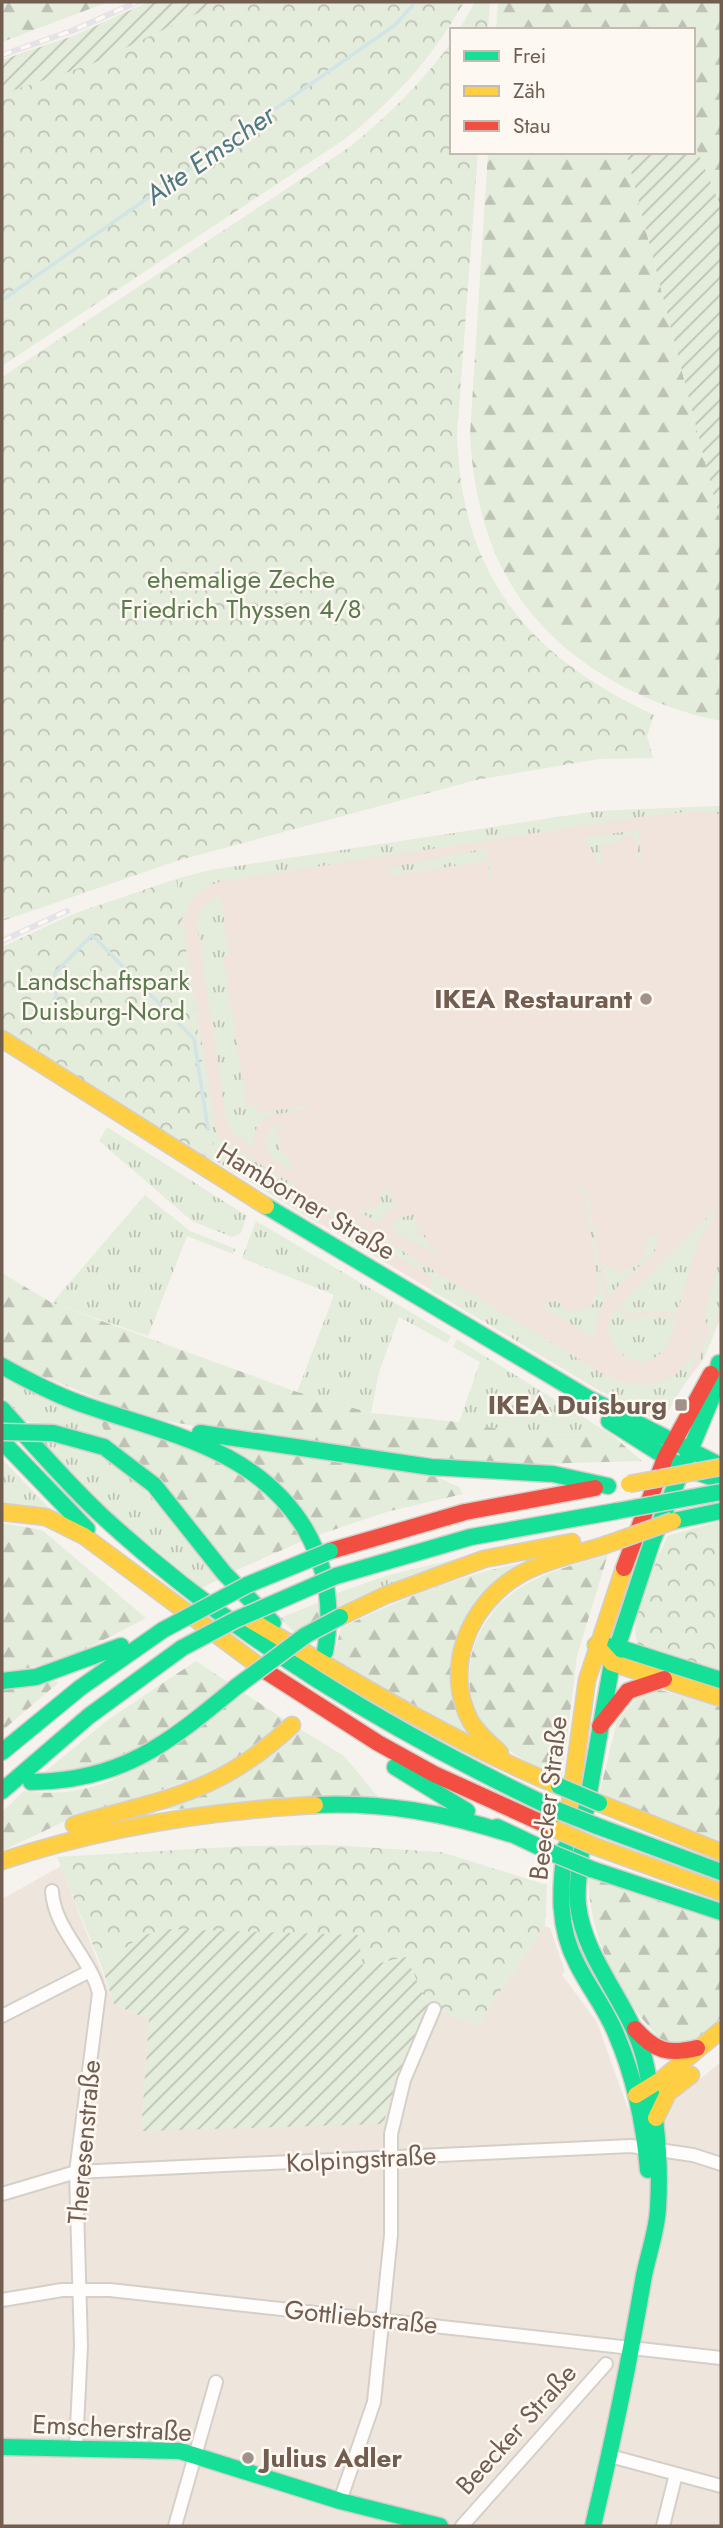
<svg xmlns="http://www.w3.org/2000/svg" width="723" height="2528" font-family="Jost,sans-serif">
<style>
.residential{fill:#eee6dd}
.commercial{fill:#f0e4dd}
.grass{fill:url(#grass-tufts)}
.forest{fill:url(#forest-firs)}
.park{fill:url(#park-crowns)}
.garden{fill:url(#garden-furrows)}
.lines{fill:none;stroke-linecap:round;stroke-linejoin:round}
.stream{stroke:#d2e4e6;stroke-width:3.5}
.street-casing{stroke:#d4cfc9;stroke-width:16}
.fast-casing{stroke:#d4cfc9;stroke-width:19}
.slow-casing{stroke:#d4cfc9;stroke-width:19}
.jam-casing{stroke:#d4cfc9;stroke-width:19}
.street{stroke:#fefdfc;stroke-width:12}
.fast{stroke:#16e098;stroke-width:16}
.slow{stroke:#ffcf43;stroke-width:16}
.jam{stroke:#f24e42;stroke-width:16}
.rail-casing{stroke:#e5e3e6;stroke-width:6}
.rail{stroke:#fdf8f1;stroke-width:3.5;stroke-dasharray:10;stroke-linecap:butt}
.fast-bridge-casing{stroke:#d5cec9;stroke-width:19;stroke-linecap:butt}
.slow-bridge-casing{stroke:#d5cec9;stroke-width:19;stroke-linecap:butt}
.fast-bridge{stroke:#16e098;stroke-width:16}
.slow-bridge{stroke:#ffcf43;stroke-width:16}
.poi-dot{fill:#a09288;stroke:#fdf8f1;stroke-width:2.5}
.labels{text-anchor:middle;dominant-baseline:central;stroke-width:5;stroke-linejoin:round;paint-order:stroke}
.park-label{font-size:26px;fill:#5b7b4e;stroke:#fdf8f1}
.poi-label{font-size:26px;font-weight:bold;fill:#725d51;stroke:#fdf8f1;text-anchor:end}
.street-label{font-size:26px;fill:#725d51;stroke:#fdf8f1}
.water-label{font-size:28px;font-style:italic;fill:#4d7982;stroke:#fdf8f1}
</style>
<defs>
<pattern id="grass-tufts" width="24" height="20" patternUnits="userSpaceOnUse" patternTransform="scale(1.75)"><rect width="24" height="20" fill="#e4ecdb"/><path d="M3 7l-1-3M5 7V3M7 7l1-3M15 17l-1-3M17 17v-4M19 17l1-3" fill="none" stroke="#bdc2b4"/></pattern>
<pattern id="forest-firs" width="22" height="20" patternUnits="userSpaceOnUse" patternTransform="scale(1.75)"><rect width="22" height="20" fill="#e4ecdb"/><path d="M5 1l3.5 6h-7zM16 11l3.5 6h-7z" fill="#bdc2b4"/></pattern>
<pattern id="park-crowns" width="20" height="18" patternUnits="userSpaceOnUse" patternTransform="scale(1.75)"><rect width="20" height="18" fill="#e4ecdb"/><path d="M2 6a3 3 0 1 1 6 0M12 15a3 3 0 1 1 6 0" fill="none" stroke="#bdc2b4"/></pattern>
<pattern id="garden-furrows" width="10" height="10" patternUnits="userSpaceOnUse" patternTransform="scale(1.75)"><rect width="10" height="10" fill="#e4ecdb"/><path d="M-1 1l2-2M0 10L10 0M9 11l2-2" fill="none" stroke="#bdc2b4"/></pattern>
</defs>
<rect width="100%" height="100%" fill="#f6f3ee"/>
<path class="residential" d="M61,1866L114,2004L149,2020L141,2131L410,2046L428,2005L477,2025L545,1926L550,1928L565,1971L562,1975L597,2022L628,2109L685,2091L721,2062V2526H2V1899Z"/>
<path class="commercial" d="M721,806V1317L703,1360L682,1387L665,1416L650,1417L595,1388L216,1161L176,879L211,870L598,811Z"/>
<path class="grass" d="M721,806V814L693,811L647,816L223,881C197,888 182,904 184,932L216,1131L222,1141L293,1184L322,1226L216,1161L176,879L211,870L598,811Z
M638,830L642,858L635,859L639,846L632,836L625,835L616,843L599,845L602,863L599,864L584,837Z
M488,848L489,855L484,856L485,860H490L493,895L488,865L485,861L390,876L389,871L382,869Z
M217,896L221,897L229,955L223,957L247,1106L256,1105L258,1113L303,1106L304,1099L306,1108C280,1117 254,1108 253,1147L233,1133L226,1119L197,925L201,908Z
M283,1124L277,1128L281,1154H287L292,1171L274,1160L265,1146C265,1134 270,1124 283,1124Z
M107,1127L247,1216L241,1233L232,1237L192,1221L99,1141Z
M586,1187L605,1299L598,1313L594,1338L542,1306V1303L558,1301L565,1311L586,1309L593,1304V1296L600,1294L584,1191L577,1192V1189Z
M390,1189L392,1204H399L387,1212L379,1223L360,1212L376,1208L381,1199L380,1191Z
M145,1195L190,1231L236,1249L233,1254L187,1236L148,1336L52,1303Z
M330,1207L605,1375C636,1390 672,1390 691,1356C697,1347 699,1334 704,1326L687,1380L665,1416L650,1417L633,1409L430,1290L432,1279L428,1275L330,1216Z
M714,1211L716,1213L698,1241L677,1314L654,1310L630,1314L618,1306Z
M415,1214L418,1236L425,1235L429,1245L444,1255C436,1253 400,1237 393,1231L394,1219Z
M256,1221L451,1336L447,1343L399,1317L379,1372L371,1413L297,1392L334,1295L242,1258Z
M658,1235L655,1251L608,1296L603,1262L615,1272C632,1273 650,1253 648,1236Z
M721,1252C721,1301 723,1331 694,1373L710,1328L704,1320Z
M615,1309L632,1319L650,1314L676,1319C663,1397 585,1351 615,1309Z
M457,1339L612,1435L527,1434L459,1422L480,1362L453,1347Z
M2,1373L99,1417L107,1438L25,1421L2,1396Z
M40,1440H53L121,1463L221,1578L202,1588L105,1508Z
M2,1459L48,1507L2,1506Z
M513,1545L338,1609L337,1593L389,1575Z"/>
<path class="forest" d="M2,2H108L2,42Z
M498,2H721V207L693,141V30H496Z
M488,152H626L721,524V654L718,666L721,721C637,704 551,656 508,579C483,535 473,485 470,435Z
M2,1273L52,1303L297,1392L371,1413L459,1422L527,1434L612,1435L642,1461L503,1465L258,1437L144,1417L2,1360Z
M99,1417L203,1451L263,1487L305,1540L232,1572L107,1438Z
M223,1442L429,1473L459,1487L463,1494L390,1511L318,1535Z
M2,1523L42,1530L146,1618C99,1643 55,1667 2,1672Z
M608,1554L577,1656L562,1779C540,1768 516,1758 497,1741C448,1694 468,1619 523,1586C548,1570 580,1564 608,1554Z
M540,1559L453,1655L479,1742L333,1659L341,1628C406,1596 468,1572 540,1559Z
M322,1601L323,1617L295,1633L280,1618Z
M196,1661L229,1683L123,1761L41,1775L109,1719Z
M56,1681L58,1683L2,1731V1690Z
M646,1687L721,1704V1841L599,1795L617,1721Z
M244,1693L285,1720L231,1767L63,1822L2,1851V1812L24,1791C115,1804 176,1742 244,1693Z
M300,1729L344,1756L378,1797L160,1810Z
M588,1877L721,1922V2018L692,2042L672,2050C623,2006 590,1943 588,1877Z"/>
<path class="park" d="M148,2H464C433,57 395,99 345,139L2,366V60L76,35Z
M475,2H490L488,30H459Z
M452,42V152H478L457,434C461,576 528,656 654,715L647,736L653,758L599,759L476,780L180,860L2,921V377L351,146C389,115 422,82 452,42Z
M176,879L216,1161L193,1155L2,1033V947L73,914Z
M721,1521V1674L638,1644C626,1621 658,1561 667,1536Z
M329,1845L441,1852L547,1885L545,1926L477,2025L428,2005L406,1957L363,1967L358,1935L142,1936L101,1965L57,1857L246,1846Z"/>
<path class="garden" d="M148,2H221L92,64L2,94V60L76,35Z
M693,141L721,207V524L626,152H693Z
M165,1929L358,1935L363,1967L406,1957L428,2005L410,2046L383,2124L141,2131L149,2020L114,2004L101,1965L142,1936Z"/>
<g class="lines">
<path class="stream" d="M2,300L395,25L413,5
M43,1022L56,996L55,973L92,935L194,1039L208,1129"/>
<defs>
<path id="street" d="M52,1891C54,1929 90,1957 99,1993L76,2172L81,2346L76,2447
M2,2016L90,1971
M2,2194L76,2172L631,2146L693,2155L721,2164
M2,2300L62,2290H110L721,2358
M610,2456L721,2486
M340,2501L374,2402L391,2235V2134L404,2080L434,2009
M175,2526L216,2382
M462,2526L606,2364
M663,2526L676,2474"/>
<path id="fast" d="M266,1206L588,1398L721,1466
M2,1366C27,1380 52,1393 79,1403C162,1433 255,1446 305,1529C327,1567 333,1609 325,1652
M2,1409C34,1445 65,1481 100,1514C235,1639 392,1732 557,1810
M609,1421L683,1468L721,1480
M200,1433L431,1467L553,1474L608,1486
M2,1441L87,1529
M104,1447L154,1485L224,1573L273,1623
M673,1521L721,1511
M336,1576L471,1537L617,1511
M596,1645L617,1647L721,1680
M2,1681L36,1677L121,1646
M2,1752L80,1688L163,1630
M395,1767L467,1811
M31,1782C123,1781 168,1743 236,1687
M2,1791L89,1716L182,1648
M315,1805C384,1802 445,1813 510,1834
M586,1810L612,1663L652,1542L711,1400L719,1363
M597,1826L721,1872
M497,1827L552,1853
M565,1848C560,1889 557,1926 577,1964C589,1988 606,2009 616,2034C635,2078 644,2123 648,2170
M581,1852C580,1869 576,1888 578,1905C585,1964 635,2008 646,2066C656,2113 661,2161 658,2208C657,2232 647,2257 643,2281C629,2364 612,2445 593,2526
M591,1869L721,1912
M2,2447L180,2451L340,2501L440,2526"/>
<path id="slow" d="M2,1039L266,1206
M2,1512L46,1517L84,1536L267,1672
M340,1617L386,1595L484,1559L572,1542
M249,1619C350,1679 450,1741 559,1786
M596,1645L612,1663L721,1698
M500,1753C490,1743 478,1734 471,1722C442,1669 469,1604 519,1575C545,1560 577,1554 605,1545
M570,1803L587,1680L624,1568
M599,1803L721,1852
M74,1825C165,1798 219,1794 292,1725
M594,1846L721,1892
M2,1861C103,1827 209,1811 315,1805
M636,2095L662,2079L721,2030
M656,2118L668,2093L691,2075"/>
<path id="jam" d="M330,1551L465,1512L595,1488
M624,1568L665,1458L711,1374
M267,1672L378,1743L434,1774L555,1829
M600,1726L628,1691L664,1679
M635,2029C655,2051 668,2055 697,2048"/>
</defs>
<use href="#street" class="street-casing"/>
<use href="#fast" class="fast-casing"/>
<use href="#slow" class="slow-casing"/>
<use href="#jam" class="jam-casing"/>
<use href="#street" class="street"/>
<use href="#fast" class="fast"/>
<use href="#slow" class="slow"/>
<use href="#jam" class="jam"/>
<defs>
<path id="rail" d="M2,55L74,30L137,2
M2,941L67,911"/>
</defs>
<use href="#rail" class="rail-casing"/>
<use href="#rail" class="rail"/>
<defs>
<path id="fast-bridge" d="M2,1432L53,1433L104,1447
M617,1511L721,1492
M163,1630L247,1585L330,1551
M182,1648L235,1620L336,1576
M236,1687L306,1635L340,1617
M559,1786L599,1803
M557,1810L597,1826
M552,1853L591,1869"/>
<path id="slow-bridge" d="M629,1484L721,1467
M605,1545L673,1521
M555,1829L594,1846"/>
</defs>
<use href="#fast-bridge" class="fast-bridge-casing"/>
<use href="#slow-bridge" class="slow-bridge-casing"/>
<use href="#fast-bridge" class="fast-bridge"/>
<use href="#slow-bridge" class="slow-bridge"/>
</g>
<g class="poi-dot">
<circle cx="646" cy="999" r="7"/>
<rect x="674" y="1398" width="14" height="14" rx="3.5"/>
<circle cx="248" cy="2458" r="7"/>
</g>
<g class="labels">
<g class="park-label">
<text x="241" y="579">ehemalige Zeche<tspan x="241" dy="30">Friedrich Thyssen 4/8</tspan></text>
<text x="103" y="981">Landschaftspark<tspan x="103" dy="30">Duisburg-Nord</tspan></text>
</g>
<g class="poi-label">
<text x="632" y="999">IKEA Restaurant</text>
<text x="667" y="1405">IKEA Duisburg</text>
<text x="262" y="2458" text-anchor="start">Julius Adler</text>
</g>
<g class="street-label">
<text transform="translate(306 1201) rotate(31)">Hamborner Straße</text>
<text transform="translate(548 1798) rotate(-83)">Beecker Straße</text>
<text transform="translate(84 2142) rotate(-85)">Theresenstraße</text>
<text transform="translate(361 2159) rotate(-3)">Kolpingstraße</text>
<text transform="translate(361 2317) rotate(6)">Gottliebstraße</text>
<text transform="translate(112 2428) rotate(3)">Emscherstraße</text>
<text transform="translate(516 2429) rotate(-48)">Beecker Straße</text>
</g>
<g class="water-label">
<text transform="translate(210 155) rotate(-35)">Alte Emscher</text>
</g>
</g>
<rect width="723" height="2528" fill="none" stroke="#725d51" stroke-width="7"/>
<rect x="450" y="28" width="245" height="126" fill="#fdf8f1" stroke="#c5bab1" stroke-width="2"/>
<rect x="464" y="51" width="35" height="10" fill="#16e098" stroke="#c5bab1" stroke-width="2"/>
<text x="513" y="63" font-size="21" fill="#725d51">Frei</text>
<rect x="464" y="86" width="35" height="10" fill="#ffcf43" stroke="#c5bab1" stroke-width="2"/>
<text x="513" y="98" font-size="21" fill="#725d51">Zäh</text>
<rect x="464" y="121" width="35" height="10" fill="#f24e42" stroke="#c5bab1" stroke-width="2"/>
<text x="513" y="133" font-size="21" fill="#725d51">Stau</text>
</svg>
